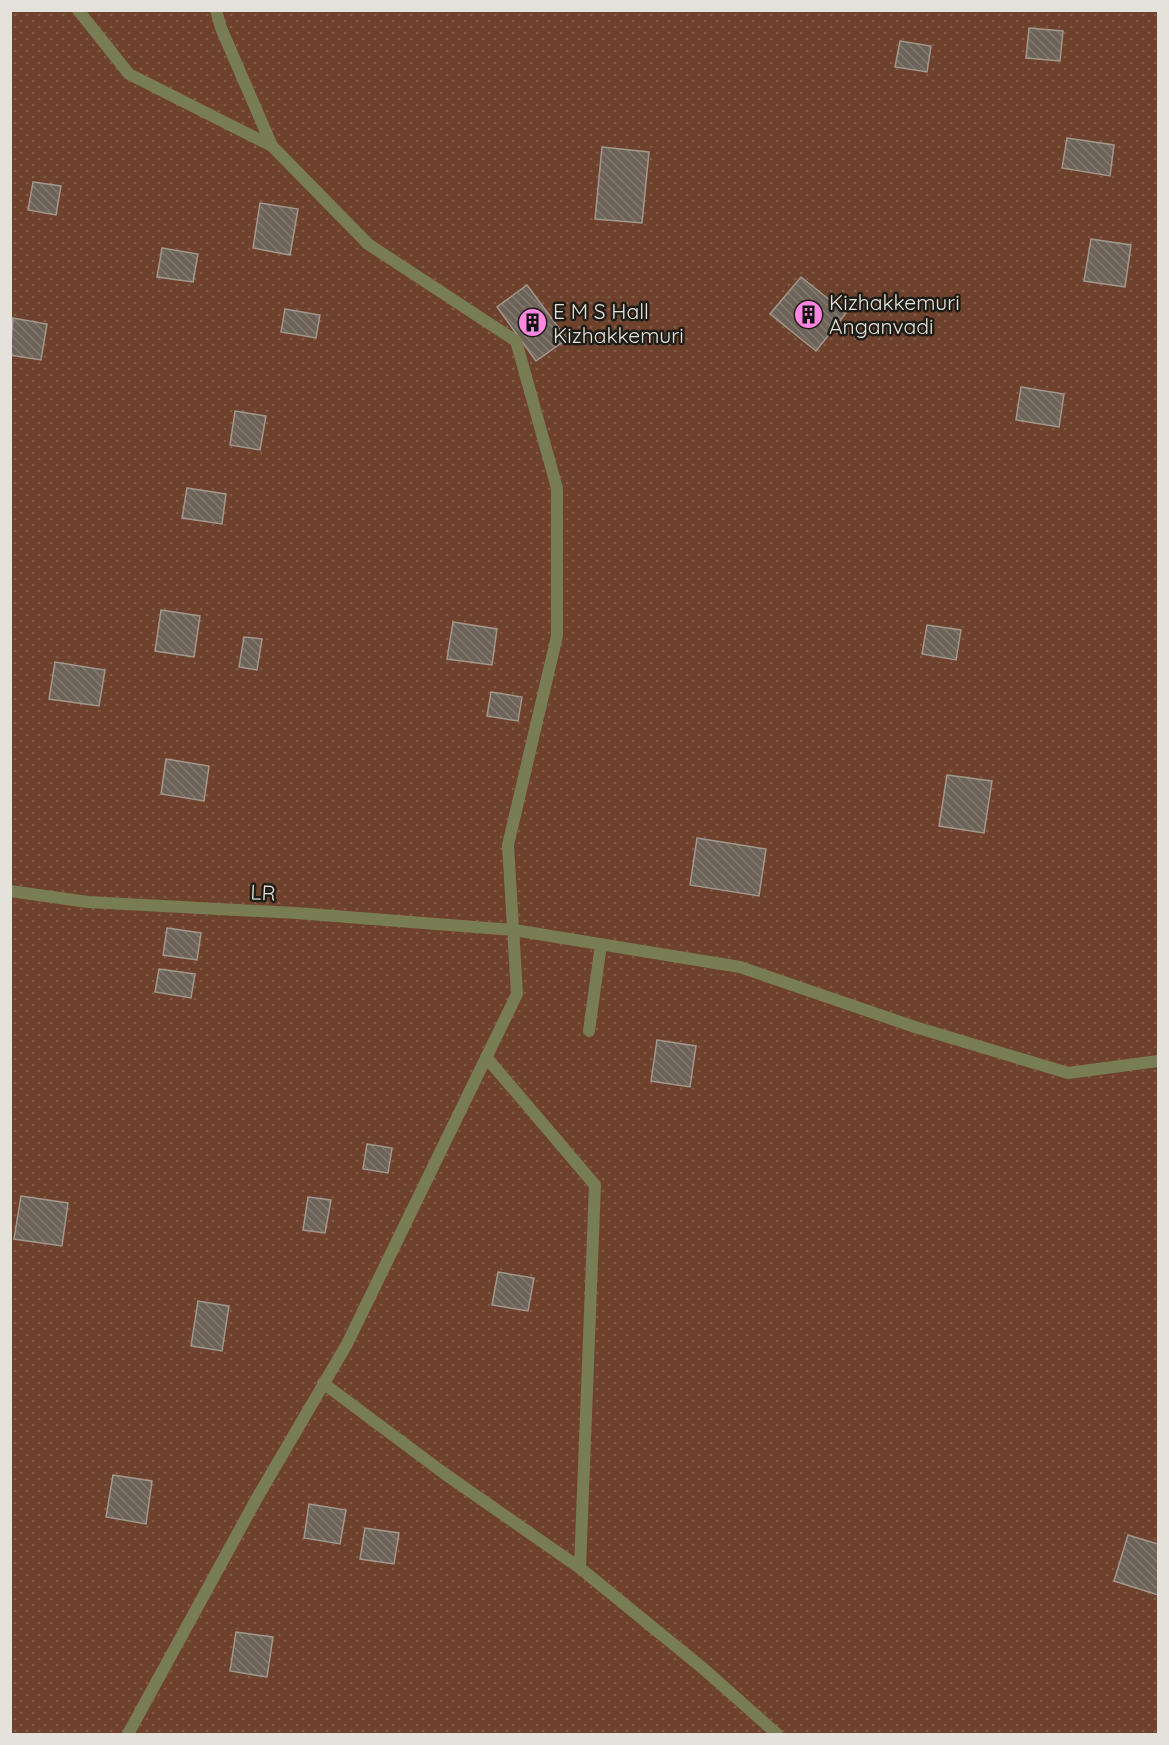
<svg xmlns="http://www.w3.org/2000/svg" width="1169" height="1745" font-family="Quicksand,sans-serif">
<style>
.grass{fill:url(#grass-dots)}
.building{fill:url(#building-back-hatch);stroke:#a3988d;stroke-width:1.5}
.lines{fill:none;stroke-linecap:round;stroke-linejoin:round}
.street{stroke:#797d53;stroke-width:12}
.labels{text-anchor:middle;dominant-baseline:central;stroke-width:5;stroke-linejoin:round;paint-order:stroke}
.poi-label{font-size:21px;fill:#e4e2da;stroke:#1e1c16;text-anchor:start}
.street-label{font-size:21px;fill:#e4e2da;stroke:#1e1c16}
</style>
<defs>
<pattern id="grass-dots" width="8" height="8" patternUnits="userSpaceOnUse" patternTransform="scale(1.5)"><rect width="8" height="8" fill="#6e412c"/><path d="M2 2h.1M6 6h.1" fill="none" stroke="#835c4a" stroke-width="1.8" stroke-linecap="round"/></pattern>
<pattern id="building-back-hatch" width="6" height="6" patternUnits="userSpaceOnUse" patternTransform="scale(1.5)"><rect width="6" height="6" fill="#6d6359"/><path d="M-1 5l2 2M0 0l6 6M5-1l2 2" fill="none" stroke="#827970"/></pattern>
</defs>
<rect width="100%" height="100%" fill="#383428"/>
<path class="grass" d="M11,11H1158V1734H11Z"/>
<path class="building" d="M1029,28L1063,31L1060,61L1026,58Z
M900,41L931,46L927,72L895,67Z
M1067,138L1114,145L1110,176L1062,168Z
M602,147L649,152L642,223L595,219Z
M33,182L61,186L56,215L28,210Z
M260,203L298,209L290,255L253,248Z
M1091,239L1131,245L1125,287L1084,281Z
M162,248L198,254L193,282L157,277Z
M801,277L846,313L816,351L770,314Z
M527,285L567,339L536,361L497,307Z
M285,309L320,315L316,338L281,332Z
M13,318L47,324L41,360L10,355Z
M1021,387L1064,394L1059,427L1016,420Z
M235,411L266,416L260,450L230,445Z
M187,488L226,494L222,524L182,518Z
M161,610L200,616L194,657L155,651Z
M453,622L497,629L492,665L447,659Z
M927,625L961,630L956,660L922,654Z
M244,637L262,639L257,670L239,667Z
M55,662L105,670L99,706L49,699Z
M491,692L522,697L518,721L487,716Z
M166,759L209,766L204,801L161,794Z
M947,775L992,781L984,833L939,826Z
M697,838L766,849L759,896L690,885Z
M167,928L201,933L197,960L163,955Z
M159,969L195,974L191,998L155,992Z
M657,1040L696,1046L690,1087L651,1081Z
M367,1144L392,1148L388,1173L363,1169Z
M21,1196L68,1203L62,1246L14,1239Z
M308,1197L331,1200L325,1233L303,1230Z
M498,1272L534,1278L528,1311L492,1305Z
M198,1301L229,1306L222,1351L191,1346Z
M113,1475L152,1481L146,1524L106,1517Z
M309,1504L346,1510L340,1544L304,1538Z
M365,1528L399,1533L394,1564L360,1559Z
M1128,1535L1158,1544V1595L1114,1581Z
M236,1632L273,1637L267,1677L230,1671Z"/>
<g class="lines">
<path class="street" d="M78,10L129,74L272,146
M10,891L88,902L296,913L514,930L740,967L915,1027L1068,1073L1158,1061
M589,1031L601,944
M486,1057L595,1185L580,1568
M323,1383L445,1474L580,1568L705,1670L777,1734
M128,1734L257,1498L347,1344L517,994L508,845L557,636V488L516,341L368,244L272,146L221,28L216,10"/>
</g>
<defs>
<symbol id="building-disc" viewBox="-11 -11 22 22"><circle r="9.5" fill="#fd86e1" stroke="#1e1c16"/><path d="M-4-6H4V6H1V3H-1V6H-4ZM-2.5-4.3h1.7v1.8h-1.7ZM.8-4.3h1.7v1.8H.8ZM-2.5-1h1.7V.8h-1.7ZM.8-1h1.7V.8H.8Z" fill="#111"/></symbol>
</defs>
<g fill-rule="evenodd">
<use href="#building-disc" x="792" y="298" width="33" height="33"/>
<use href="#building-disc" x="516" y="306" width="33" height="33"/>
</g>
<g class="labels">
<g class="poi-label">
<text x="829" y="302">Kizhakkemuri<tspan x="829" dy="24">Anganvadi</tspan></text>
<text x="553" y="311">E M S Hall<tspan x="553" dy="24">Kizhakkemuri</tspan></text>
</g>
<g class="street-label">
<text transform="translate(263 892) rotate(3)">LR</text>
</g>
</g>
<rect width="1169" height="1745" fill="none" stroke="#e4e2da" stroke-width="24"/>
</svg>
